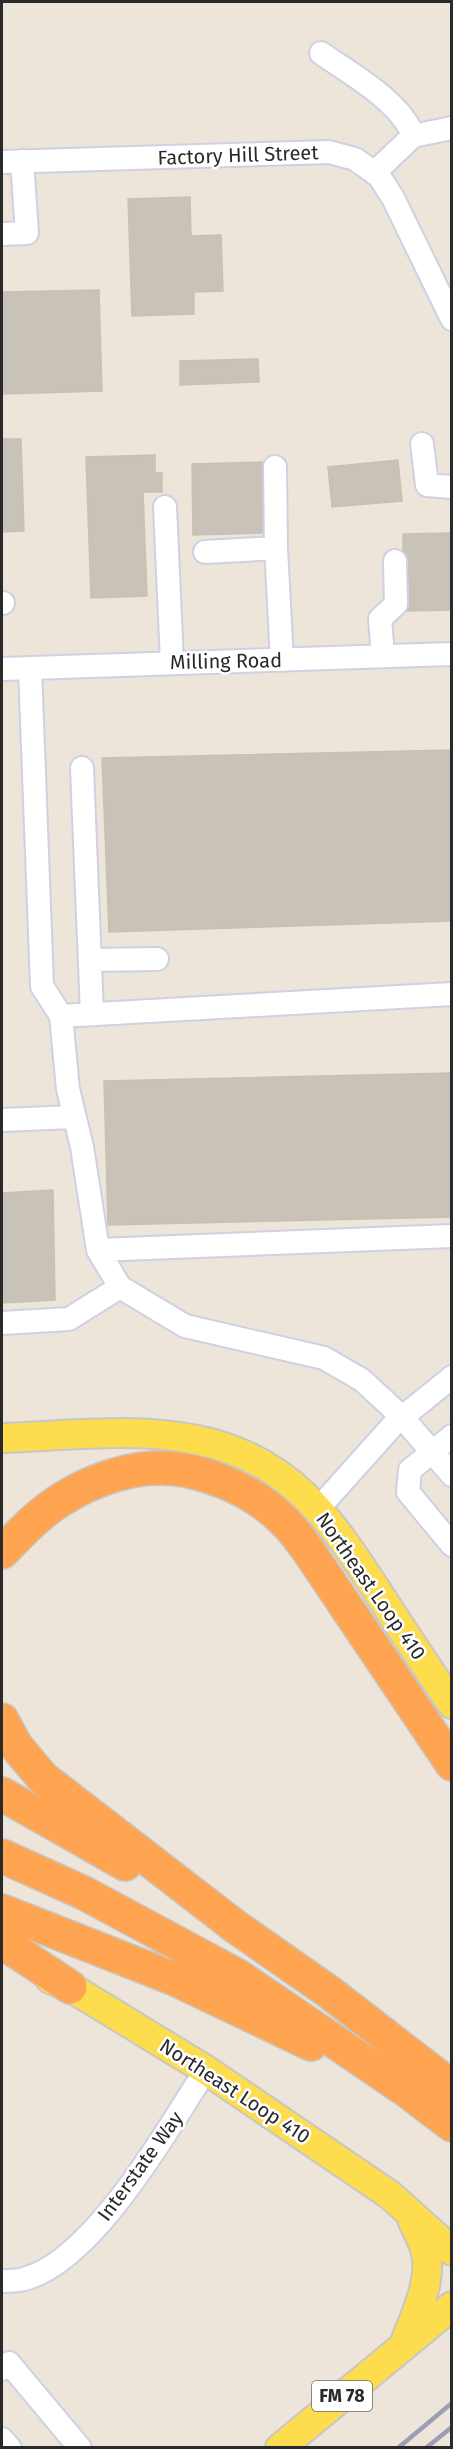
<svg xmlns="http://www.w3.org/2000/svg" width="453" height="2449" font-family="'Fira Sans',sans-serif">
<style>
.building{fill:#c8c2b9;stroke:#c8c1b3;stroke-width:1.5}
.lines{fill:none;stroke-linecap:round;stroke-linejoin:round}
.minor-casing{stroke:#ced1e3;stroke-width:26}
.major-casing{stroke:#c7c7c7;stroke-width:32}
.highway-casing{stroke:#c7c7c7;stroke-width:36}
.minor{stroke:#fff;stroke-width:22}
.major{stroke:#fddc4d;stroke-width:28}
.highway{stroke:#ffa451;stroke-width:33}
.rail{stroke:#9b9eb5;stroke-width:4.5}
.labels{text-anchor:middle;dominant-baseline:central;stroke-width:5;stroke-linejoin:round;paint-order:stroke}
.shield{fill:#fff;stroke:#696969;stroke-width:1.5}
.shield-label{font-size:18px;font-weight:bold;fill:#292929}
.street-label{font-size:20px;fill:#292929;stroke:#fff}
</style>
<rect width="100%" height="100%" fill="#ede5d9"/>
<path class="building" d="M190,197L191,236L221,235L223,291L194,292V314L132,316L128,199Z
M99,290L102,391L2,394V292Z
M258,359L259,382L180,385V361Z
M2,439H21L24,531L2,532Z
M155,455V473H162V492H143L147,596L91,598L86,457Z
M398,460L402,501L332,507L328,467Z
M263,462L262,533L193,535L192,464Z
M452,533V610L407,611L410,604L408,561L403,551V534Z
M452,750V921L109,932L102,758Z
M452,1073V1217L108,1225L104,1081Z
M53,1190L55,1300L2,1303V1193Z"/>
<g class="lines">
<defs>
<path id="minor" d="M321,53C349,73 402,102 413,136L374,173
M413,136L452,128
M2,162L329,152L355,159L379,176L393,198L452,319
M2,234L27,233L22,161
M422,444L427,485L452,487
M275,467L276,548
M165,507L172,662
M205,552L276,548L282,660
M2,603H3
M383,656L380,619L396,604L395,561
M30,668L42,986L61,1016
M2,669L452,654
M82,768L92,1014
M90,960L157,959
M452,994L61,1016L68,1089L82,1147L98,1250L120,1287L185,1326L324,1358L362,1380L402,1417L452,1475
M2,1120L74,1117
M98,1250L452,1236
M2,1323L69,1319L120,1287
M452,1436L410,1470L408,1492L452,1545
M318,1509L394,1424L452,1377
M2,2281C9,2281 17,2281 24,2279C94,2261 167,2129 206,2070
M2,2369L9,2363L80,2448
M2,2439L10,2448"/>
<path id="major" d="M2,1438C66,1436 134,1427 197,1440C291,1459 330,1519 379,1594C403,1631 427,1668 452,1704
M50,1979L70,1987L206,2070L390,2195L452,2251
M404,2345C414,2317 434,2280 425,2249C422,2239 416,2229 412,2219
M280,2448L452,2306"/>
<path id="highway" d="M2,1552C21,1533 40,1512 64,1498C89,1482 125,1469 155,1468C198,1466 254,1490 284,1521C294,1530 302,1542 310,1553L452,1764
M2,1720L16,1746L43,1778L236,1927L329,1992L452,2087
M2,1794L125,1864
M2,1856L84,1893L238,1976L406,2090L452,2125
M2,1911L175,1979L311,2044
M2,1942L70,1987"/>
</defs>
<use href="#minor" class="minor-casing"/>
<use href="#major" class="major-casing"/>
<use href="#highway" class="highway-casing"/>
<use href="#minor" class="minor"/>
<use href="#major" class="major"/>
<use href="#highway" class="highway"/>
<path class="rail" d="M398,2448L452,2403
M426,2448L452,2427"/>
</g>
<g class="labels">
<rect class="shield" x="312" y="2381" width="60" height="30" rx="4.5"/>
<g class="shield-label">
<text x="342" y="2396">FM 78</text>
</g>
<g class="street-label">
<text transform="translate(238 155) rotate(-2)">Factory Hill Street</text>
<text transform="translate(226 661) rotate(-1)">Milling Road</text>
<text transform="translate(371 1586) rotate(55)">Northeast Loop 410</text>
<text transform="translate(235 2091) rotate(33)">Northeast Loop 410</text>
<text transform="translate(140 2166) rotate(-54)">Interstate Way</text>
</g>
</g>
<rect width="453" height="2449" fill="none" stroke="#292929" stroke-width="6"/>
</svg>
